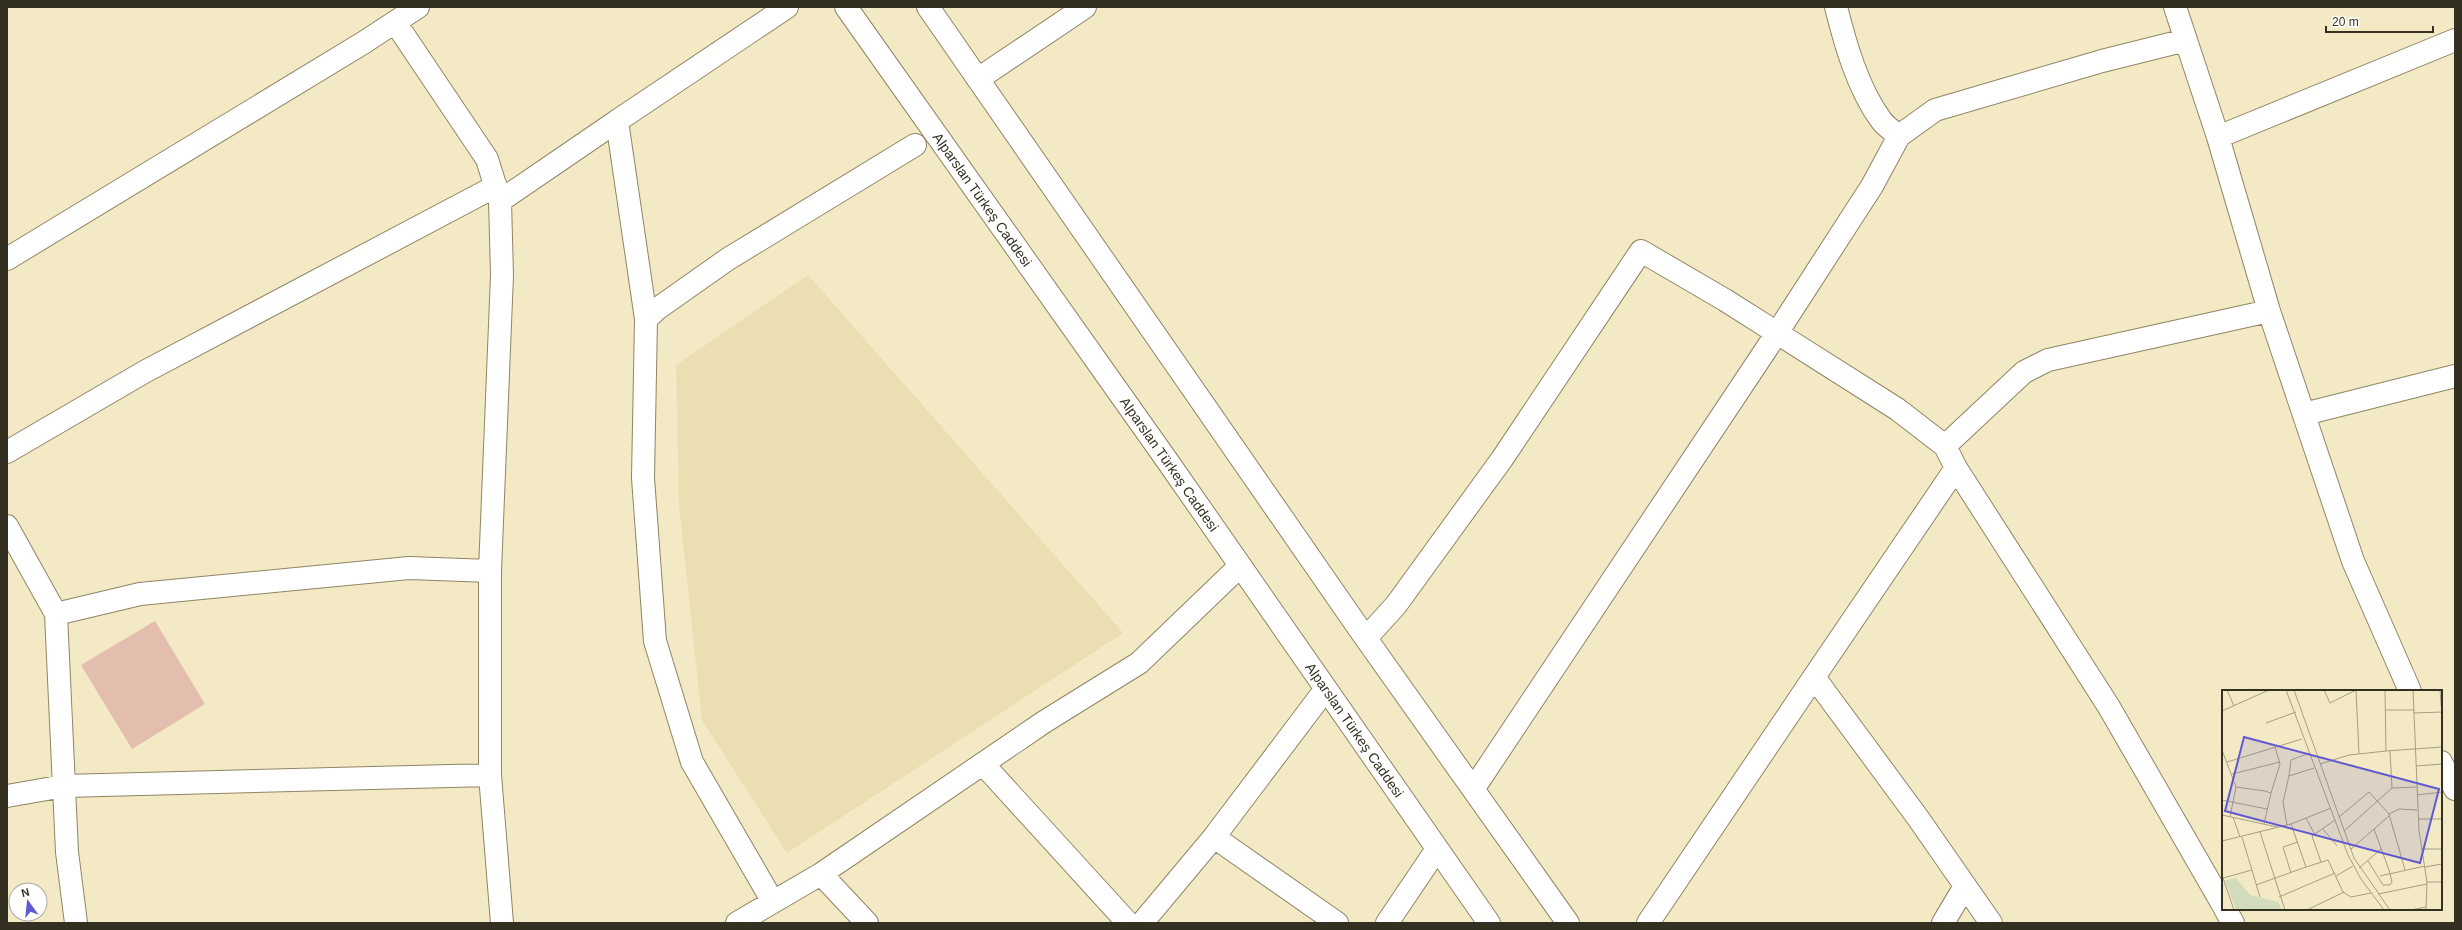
<svg xmlns="http://www.w3.org/2000/svg" width="2462" height="930" font-family="Helvetica,sans-serif">
<style>
.built{fill:#eadeb2}
.building{fill:#e3bdad}
.lines{fill:none;stroke-linecap:round;stroke-linejoin:round}
.minor-casing{stroke:#8f8564;stroke-width:24}
.tertiary-casing{stroke:#8f8564;stroke-width:24}
.minor{stroke:#fff;stroke-width:22}
.tertiary{stroke:#fff;stroke-width:22}
.labels{text-anchor:middle;dominant-baseline:central;stroke-width:3.5;stroke-linejoin:round;paint-order:stroke}
.street-label{font-size:14px;fill:#332f21;stroke:#fff}
.inset-road{fill:none;stroke:#a69f83;stroke-width:1}
.view{fill:#6059d2;fill-opacity:0.15;stroke:#6059d2;stroke-width:2}
.inset-edge{fill:none;stroke:#332f21;stroke-width:2}
</style>
<rect width="100%" height="100%" fill="#f3e9c4"/>
<path class="built" d="M808,275L1123,633L787,853L702,720L679,505L676,365Z"/>
<path class="building" d="M155,621L205,704L132,749L81,665Z"/>
<g class="lines">
<defs>
<path id="minor" d="M1836,7C1845,43 1858,89 1881,120C1885,126 1893,131 1899,136L1935,110L2102,61L2186,40
M2175,7L2218,137L2269,311L2353,561L2410,691
M395,22L487,159L500,201L502,275L490,571
M978,79L1085,7
M2218,137L2455,40
M500,201L617,121
M7,259L363,43L418,7
M646,319L617,121L787,7
M2304,414L2455,376
M1945,446L2024,372L2048,360L2269,311
M7,452L146,371L496,186
M1956,468L1814,677L1918,818L1991,923
M7,526L56,614
M1366,638L1396,605L1502,459L1641,251L1725,300L1897,409L1945,446L1956,468L2109,707L2223,905
M2441,762L2455,789
M983,764L1128,923
M1474,788L1777,333L1872,186L1899,136
M7,796L64,786L490,775
M1214,837L1337,923
M821,874L867,923
M773,902L692,762L655,641L643,478L646,319L657,309L728,259L915,145
M2225,909L2233,923
M76,923L67,852L56,614L140,594L409,568L490,571V775L502,923
M737,923L821,874L1044,722L1139,663L1240,566
M1142,923L1214,837L1325,690
M1387,923L1437,849
M1648,923L1814,677
M1943,923L1965,886"/>
<g id="tertiary">
<path id="s1" d="M846,7L1166,459L1489,923"/>
<path d="M928,7L1360,630L1568,923"/>
</g>
</defs>
<use href="#minor" class="minor-casing"/>
<use href="#tertiary" class="tertiary-casing"/>
<use href="#minor" class="minor"/>
<use href="#tertiary" class="tertiary"/>
</g>
<g class="labels">
<g class="street-label">
<text stroke="none"><textPath href="#s1" startOffset="236">Alparslan Türkeş Caddesi</textPath></text>
<text stroke="none"><textPath href="#s1" startOffset="560">Alparslan Türkeş Caddesi</textPath></text>
<text stroke="none"><textPath href="#s1" startOffset="884">Alparslan Türkeş Caddesi</textPath></text>
</g>
</g>
<g transform="translate(2222 690)">
<rect width="220" height="220" fill="#f3e9c4"/>
<path d="M14,188L28,205L56,212L60,220H14L3,190Z" fill="#d2dbbd"/>
<path class="inset-road" d="M5,0L12,16M64,0L126,165L139,189L162,220M72,0L132,168L168,220M102,0L108,13L134,0M134,0L137,64M163,0L164,61L220,57M191,0L197,141L205,192L204,220M218,0L220,26M164,20H192M0,21L47,0M192,23L220,22M44,33L74,22M0,60L14,97M168,61L170,98L195,97M5,72L80,49M98,74L127,65L164,61M194,76L220,74M10,84L58,72M67,86L69,70L88,63M49,103L58,74L53,57M195,105L220,102M0,110L45,119M167,124L177,119L195,120M0,125L55,137M8,127L14,97L43,101L49,103L42,134M11,127L18,147M117,127L147,102L167,124L183,180M84,128L93,145M196,129H220M65,135L61,112L67,86L92,78M101,139L115,156M122,141L170,98M38,142L63,220M20,147L38,207M0,151L69,134L109,118M129,159L152,139M199,159H220M146,171L161,195H168L170,192L167,180L152,139L167,126M99,172L90,146L113,130M84,177L106,170L121,202L129,207L149,203M203,177L220,174M137,178L159,159M69,183L61,157L76,152M0,185L12,220M114,186L131,176M158,186L203,176M1,188L30,180M205,192H220M34,195L84,177L69,134M156,204L205,194M57,207L113,183M85,220L122,202M189,220L204,217"/>
<path class="view" d="M22,47L217,99L198,173L3,121Z"/>
<rect width="220" height="220" class="inset-edge"/>
</g>
<rect width="2462" height="930" fill="none" stroke="#332f21" stroke-width="16"/>
<g transform="translate(28 902) rotate(345)"><circle r="19" fill="#ffffff" stroke="#adaca6"/>
<path d="M0-3L7 15L0 10L-7 15Z" fill="#6059d2"/>
<text y="-6" font-size="11" font-weight="bold" text-anchor="middle" fill="#332f21">N</text>
</g>
<path d="M2326 26v6h107v-6" fill="none" stroke="#332f21" stroke-width="2"/>
<text x="2332" y="26" font-size="12" fill="#332f21" stroke="#ffffff" stroke-width="3" paint-order="stroke">20 m</text>
</svg>
